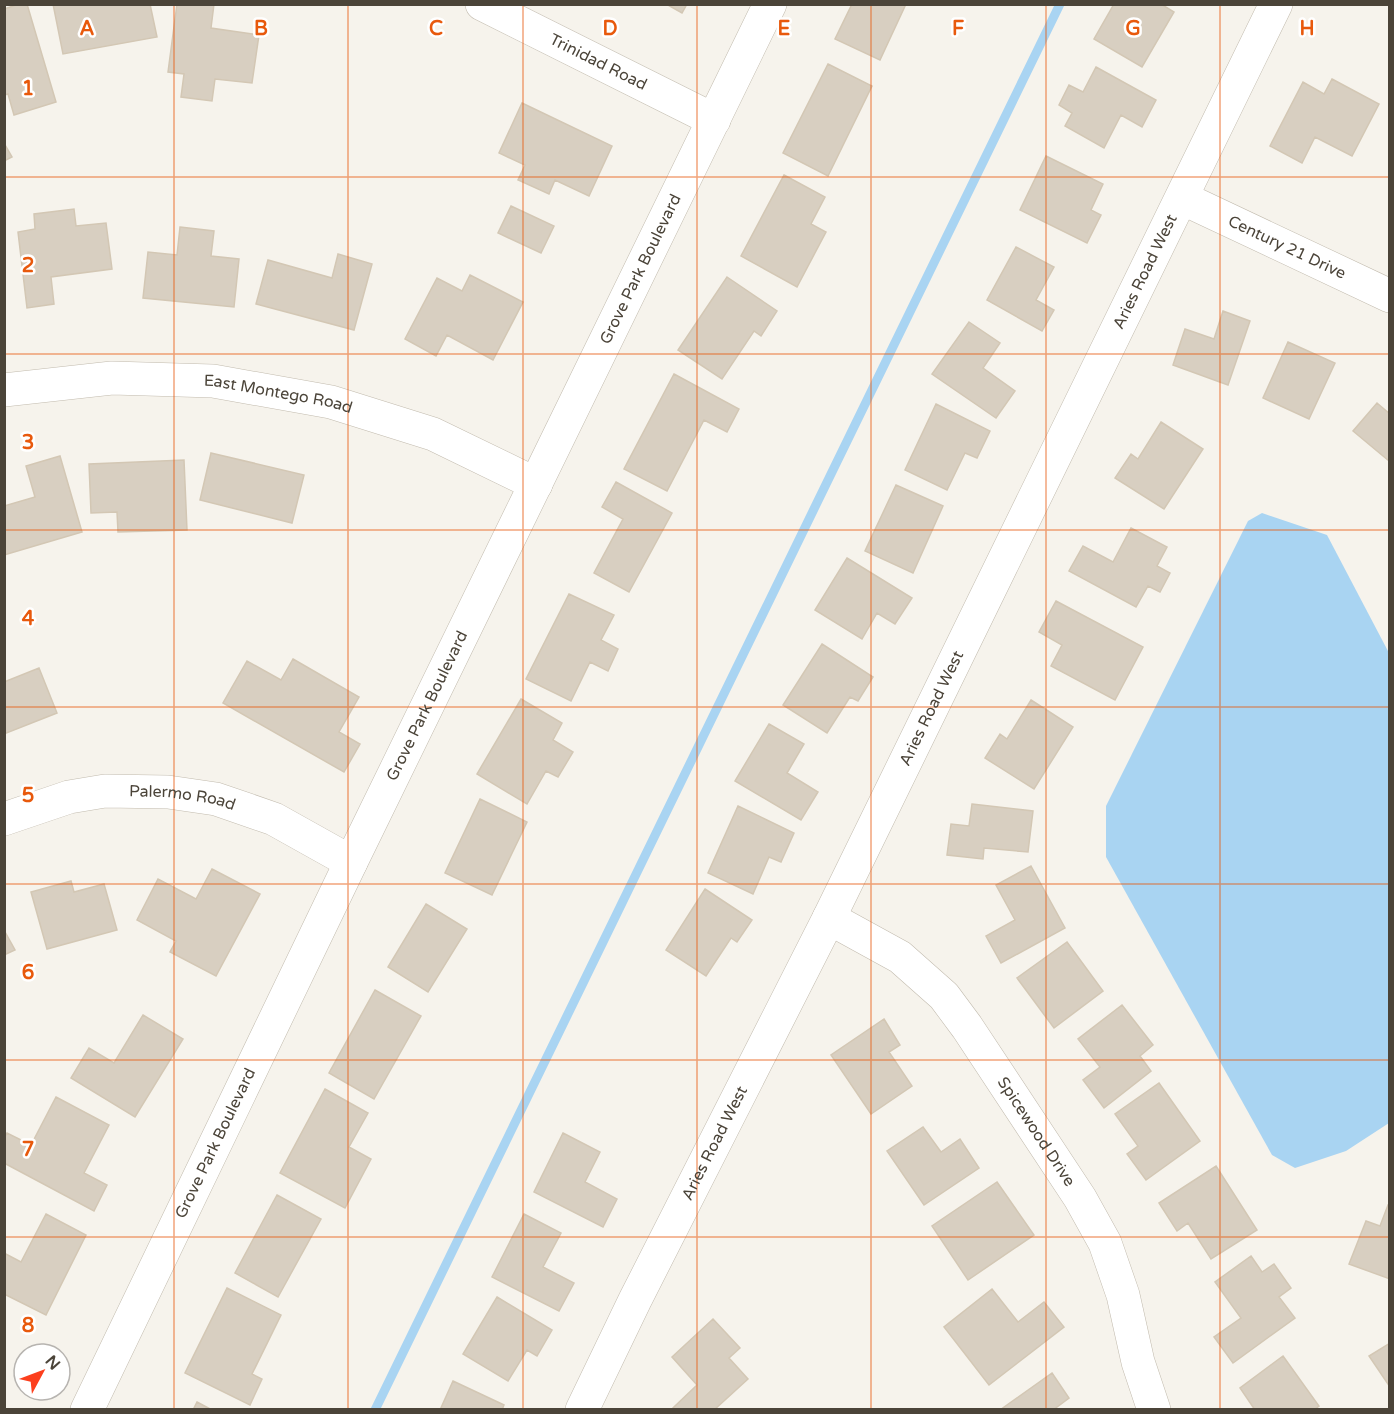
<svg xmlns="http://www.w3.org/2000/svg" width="1394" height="1414" font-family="'Varela Round',sans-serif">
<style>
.water{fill:#a9d4f2}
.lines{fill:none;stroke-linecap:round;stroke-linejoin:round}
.stream{stroke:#a9d4f2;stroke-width:9}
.building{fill:#d8cfc1;stroke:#d3c7b4;stroke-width:1.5}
.minor-casing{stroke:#c2bbae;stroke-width:34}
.minor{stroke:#fff;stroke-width:33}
.grid{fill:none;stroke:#e8590c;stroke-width:1.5;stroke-opacity:0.55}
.labels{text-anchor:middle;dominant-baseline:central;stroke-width:5;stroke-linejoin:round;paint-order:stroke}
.street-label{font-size:16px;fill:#4b4439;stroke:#fff}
.grid-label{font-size:20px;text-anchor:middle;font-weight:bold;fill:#e8590c;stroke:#fff;stroke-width:5;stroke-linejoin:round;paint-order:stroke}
</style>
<rect width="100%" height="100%" fill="#f6f3ec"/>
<path class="water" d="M1262,513L1327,535L1389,653V1123L1346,1151L1295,1168L1272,1155L1106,857V806L1248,521Z"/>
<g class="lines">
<path class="stream" d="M375,1410L1060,4"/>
</g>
<path class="building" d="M19,4H27L56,102L14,115L8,94L4,95V9Z
M53,4H150L157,37L63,54Z
M177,4H214L211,28L259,35L252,83L215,79L212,101L181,97L184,74L168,72Z
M666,4H687L682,13Z
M852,4H906L880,60L835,39Z
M1114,4H1161L1174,12L1142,67L1094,39Z
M828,64L872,86L828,176L783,153Z
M1096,67L1156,100L1142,127L1121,115L1104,148L1065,126L1072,113L1059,105L1069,85L1083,92Z
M1332,79L1379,104L1352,156L1315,137L1302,163L1270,146L1303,82L1324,94Z
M522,103L612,146L589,196L555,180L549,194L518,180L525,165L499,153Z
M4,143L12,157L4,161Z
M1046,156L1103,184L1091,210L1101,215L1087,243L1020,210Z
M784,175L825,197L811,224L826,232L797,287L741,256Z
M511,206L554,226L541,253L498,233Z
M74,209L76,226L106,223L112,269L51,277L54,304L27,308L18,232L35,229L34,214Z
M180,227L214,231L211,256L239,259L234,307L143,298L148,252L177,255Z
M1016,247L1054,267L1036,300L1054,310L1042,331L987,300Z
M338,254L372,264L354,330L256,304L268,260L332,278Z
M470,275L523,302L493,360L447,335L436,356L405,339L437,278L462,291Z
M727,277L777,311L761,336L754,331L722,379L678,350Z
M1223,311L1250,321L1228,385L1173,365L1185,329L1214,339Z
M969,322L1000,343L983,368L1015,391L996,418L932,374Z
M1288,342L1335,363L1309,419L1263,398Z
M674,374L739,409L727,432L704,420L667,491L624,469Z
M1377,403L1390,414L1389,461L1353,431Z
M936,404L990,431L977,458L965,453L947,490L905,470Z
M1161,422L1203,449L1164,509L1115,478L1131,454L1138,459Z
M211,453L304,475L292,523L200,500Z
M60,456L82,532L4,555V506L35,497L26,466Z
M184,460L187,530L118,532L117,512L91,513L89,464Z
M616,482L672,513L629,592L594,573L623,519L602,507Z
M896,485L943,506L913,573L865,551Z
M1131,528L1167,547L1157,566L1170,573L1160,592L1148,586L1136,607L1069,571L1083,546L1113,562Z
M847,558L912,598L895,624L877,613L862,639L815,610Z
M569,594L614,615L601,640L618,649L608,671L590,662L571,701L526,679Z
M1056,601L1143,647L1115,700L1051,666L1062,645L1039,632Z
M822,644L873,677L858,701L850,697L827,733L783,705Z
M293,659L359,697L339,732L360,744L344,772L223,703L247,661L281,680Z
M39,668L57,713L4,734V682Z
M521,699L562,723L553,740L573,752L558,777L546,771L527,804L477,774Z
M1031,700L1073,727L1034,789L985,758L1000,734L1007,739Z
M769,724L804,744L787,773L818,792L801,820L735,781Z
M480,799L527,822L492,895L445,873Z
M972,804L1033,811L1028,852L984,848L983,859L947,855L951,824L969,826Z
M738,806L794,833L781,862L769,857L753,894L708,873Z
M1031,866L1065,928L1001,963L986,936L1015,920L996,885Z
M212,869L260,894L216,976L170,952L176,941L137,920L158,879L196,899Z
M71,881L74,892L104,884L117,930L47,949L31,892Z
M705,889L752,920L737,942L731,938L706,976L666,950Z
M426,904L467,929L428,992L388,967Z
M4,930L15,950L4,955Z
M1067,942L1103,991L1054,1028L1017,978Z
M375,990L421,1016L374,1099L329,1073Z
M1122,1005L1153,1045L1140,1056L1151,1071L1104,1108L1083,1080L1100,1067L1078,1039Z
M143,1015L183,1039L135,1117L71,1078L89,1048L114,1063Z
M884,1019L900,1045L889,1052L912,1086L871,1114L831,1055Z
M1159,1083L1200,1141L1146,1180L1127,1154L1138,1146L1115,1114Z
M325,1089L368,1113L349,1147L371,1159L345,1208L280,1173Z
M56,1097L109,1125L84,1173L107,1185L94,1211L4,1163V1138L7,1133L31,1145Z
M923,1127L941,1152L960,1139L979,1168L924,1205L887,1151Z
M563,1133L600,1152L585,1182L617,1199L603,1227L534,1192Z
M1216,1166L1257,1230L1211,1259L1188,1223L1177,1231L1159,1203Z
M997,1182L1034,1235L968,1280L932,1226Z
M277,1195L321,1219L278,1297L235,1273Z
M1388,1205L1390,1206V1279L1349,1264L1366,1221L1380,1226Z
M46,1214L86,1235L46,1315L4,1294V1253L21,1262Z
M524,1214L561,1233L543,1267L574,1283L559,1311L492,1277Z
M1251,1256L1262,1272L1274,1264L1291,1288L1279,1297L1295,1318L1233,1363L1214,1337L1241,1318L1215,1282Z
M227,1288L281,1315L252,1374L262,1379L250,1405L185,1373Z
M992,1289L1018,1322L1044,1302L1064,1327L989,1385L944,1327Z
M497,1297L552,1330L537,1356L527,1350L508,1381L463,1354Z
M713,1319L740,1348L729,1358L748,1379L714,1410H674L673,1408L697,1385L672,1357Z
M1390,1343V1387L1369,1356Z
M1283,1356L1319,1406L1314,1410H1255L1240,1388Z
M1052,1373L1069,1398L1053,1410H1000Z
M453,1381L504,1405L502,1410H440Z
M197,1402L212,1410H193Z"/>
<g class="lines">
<defs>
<g id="minor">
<path id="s1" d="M482,4L714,120"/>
<path id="s2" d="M1182,198L1390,296"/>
<path id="s3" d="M4,390L112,378L213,381L331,402L433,434L536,484"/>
<path id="s4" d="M4,819L69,797L105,791L168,792L216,799L274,819L351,862"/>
<path id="s5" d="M829,918L900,957L944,996L967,1027L1080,1198L1105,1243L1123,1295L1138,1362L1154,1410"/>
<path id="s6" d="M87,1410L351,862L770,4"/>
<path id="s7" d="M582,1410L635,1300L829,918L1276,4"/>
</g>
</defs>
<use href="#minor" class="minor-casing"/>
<use href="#minor" class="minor"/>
</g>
<path class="grid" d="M174,4V1410M348,4V1410M523,4V1410M697,4V1410M871,4V1410M1046,4V1410M1220,4V1410M4,177H1390M4,354H1390M4,530H1390M4,707H1390M4,884H1390M4,1060H1390M4,1237H1390"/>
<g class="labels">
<g class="street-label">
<text stroke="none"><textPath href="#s1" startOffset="130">Trinidad Road</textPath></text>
<text stroke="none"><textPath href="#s2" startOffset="116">Century 21 Drive</textPath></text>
<text stroke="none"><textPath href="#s6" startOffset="1268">Grove Park Boulevard</textPath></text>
<text stroke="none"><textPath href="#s7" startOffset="1270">Aries Road West</textPath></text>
<text stroke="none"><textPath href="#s3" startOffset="276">East Montego Road</textPath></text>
<text stroke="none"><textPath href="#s6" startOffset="782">Grove Park Boulevard</textPath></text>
<text stroke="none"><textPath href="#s7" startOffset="784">Aries Road West</textPath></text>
<text stroke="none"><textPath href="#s4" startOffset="183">Palermo Road</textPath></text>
<text stroke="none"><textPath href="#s5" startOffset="304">Spicewood Drive</textPath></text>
<text stroke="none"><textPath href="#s7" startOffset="298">Aries Road West</textPath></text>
<text stroke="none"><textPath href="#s6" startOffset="296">Grove Park Boulevard</textPath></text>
</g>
</g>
<g class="grid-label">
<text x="87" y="35">A</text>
<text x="261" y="35">B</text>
<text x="436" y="35">C</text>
<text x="610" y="35">D</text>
<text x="784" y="35">E</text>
<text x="958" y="35">F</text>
<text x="1133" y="35">G</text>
<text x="1307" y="35">H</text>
<text x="28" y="95">1</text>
<text x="28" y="272">2</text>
<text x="28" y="449">3</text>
<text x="28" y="625">4</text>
<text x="28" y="802">5</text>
<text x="28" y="979">6</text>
<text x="28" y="1156">7</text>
<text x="28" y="1332">8</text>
</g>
<rect width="1394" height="1414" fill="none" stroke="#4b4439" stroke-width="12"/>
<g transform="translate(42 1372) rotate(49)"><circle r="28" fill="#ffffff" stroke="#b7b4b0" stroke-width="1.5"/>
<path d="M0-4.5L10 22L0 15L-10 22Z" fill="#fc3f1d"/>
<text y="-9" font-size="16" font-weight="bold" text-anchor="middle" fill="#4b4439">N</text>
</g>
</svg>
